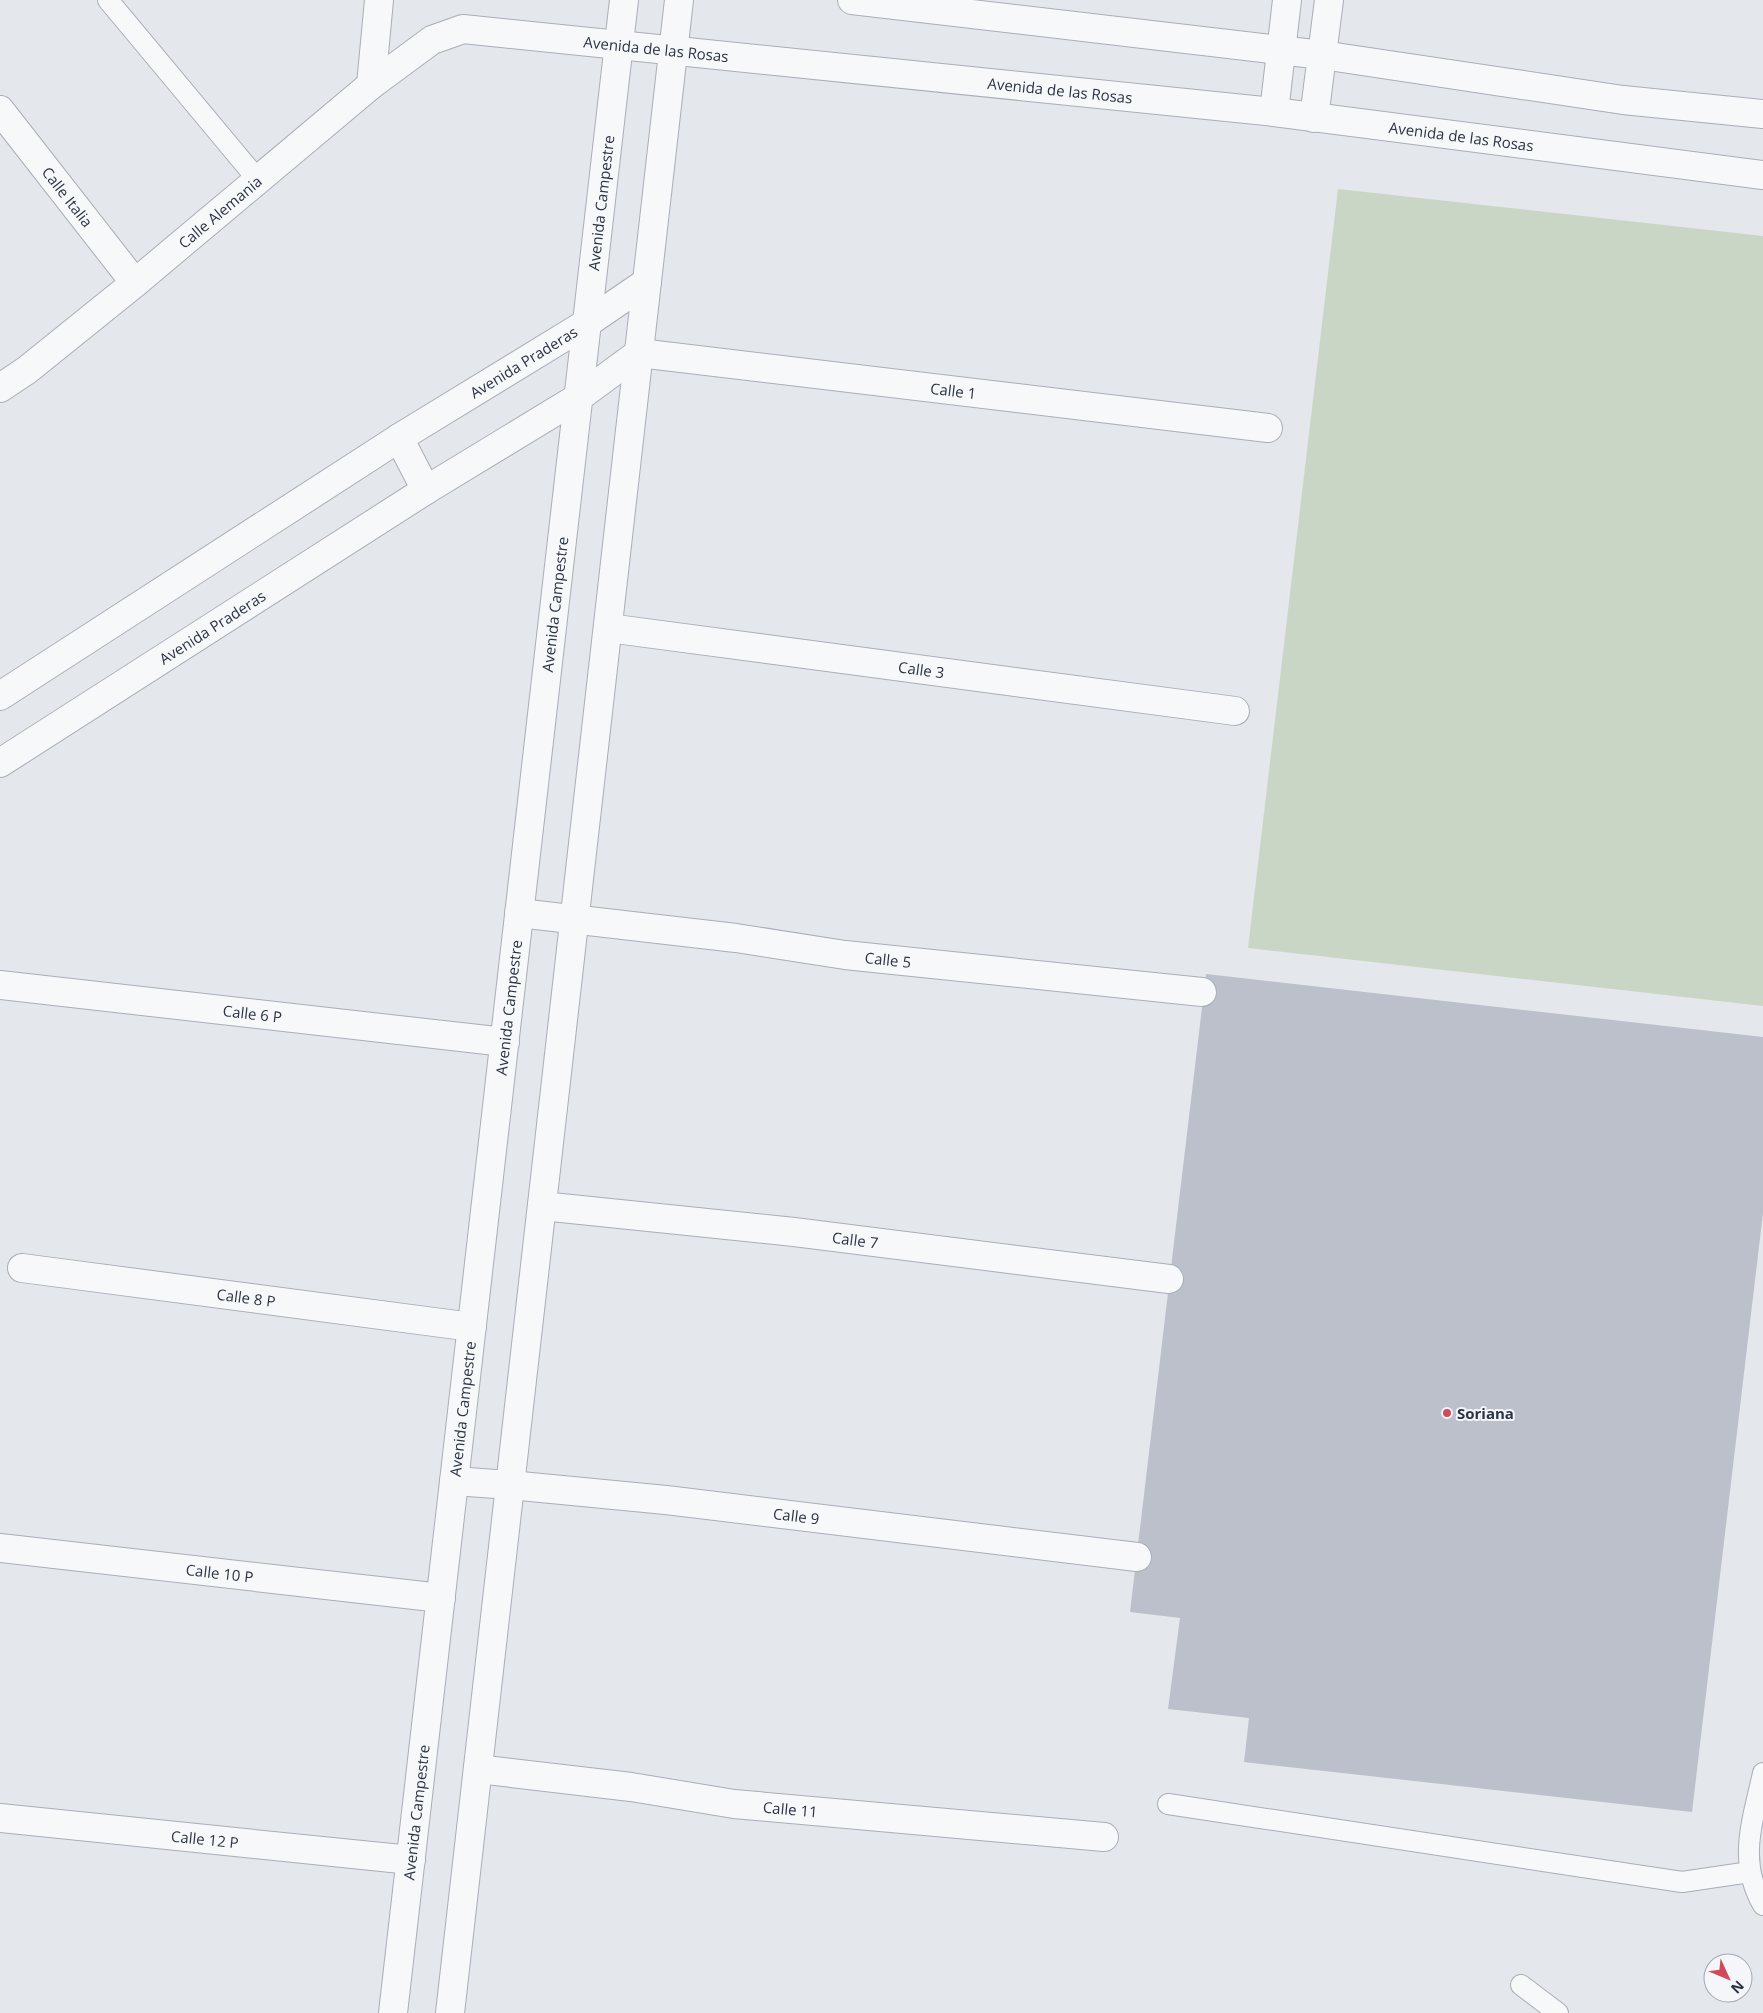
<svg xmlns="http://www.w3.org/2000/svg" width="1763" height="2013" font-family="'Open Sans',sans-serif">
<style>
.green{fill:#c9d6c5}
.building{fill:#bbc0ca}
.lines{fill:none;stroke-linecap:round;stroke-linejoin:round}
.service-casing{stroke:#a9aeb7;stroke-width:22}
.minor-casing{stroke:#a9aeb7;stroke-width:30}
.service{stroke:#f7f8fa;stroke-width:20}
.minor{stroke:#f7f8fa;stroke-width:28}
.poi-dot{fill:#d1495b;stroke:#f4f6f9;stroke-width:2}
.labels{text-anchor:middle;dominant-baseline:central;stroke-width:4;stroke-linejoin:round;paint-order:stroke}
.street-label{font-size:15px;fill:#2b3445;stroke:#f4f6f9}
.poi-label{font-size:15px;font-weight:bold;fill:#2b3445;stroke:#f4f6f9;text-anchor:start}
</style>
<rect width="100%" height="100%" fill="#e4e7ec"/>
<path class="green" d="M1338,189L1763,236V1006L1248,948Z"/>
<path class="building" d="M1206,974L1763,1037V1213L1692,1812L1244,1762L1249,1718L1168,1709L1180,1618L1130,1612Z"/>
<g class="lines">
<defs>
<path id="service" d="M108,0L258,180
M1763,1773C1753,1820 1737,1860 1763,1905
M1168,1804L1682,1882L1750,1872
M1521,1985L1558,2013"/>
<g id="minor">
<path d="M852,0L1322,55L1623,100L1763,114"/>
<path d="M371,85L379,0"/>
<path id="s1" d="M0,110L135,283"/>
<path d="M1274,112L1287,0"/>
<path d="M1314,118L1329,0"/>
<path id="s2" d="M0,388L27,370L135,283L371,85L432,40L463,29L1274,112L1763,175"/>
<path d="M399,438L426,490"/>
<path id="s3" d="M608,628L1235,711"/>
<path id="s4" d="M0,696L399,438L587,323L647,282"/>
<path id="s5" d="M0,763L426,490L579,397L639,353L1268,428"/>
<path id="s6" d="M519,913L736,938L845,955L1202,992"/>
<path id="s7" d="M0,985L505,1042"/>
<path id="s8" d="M542,1206L794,1232L1169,1279"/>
<path id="s9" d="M22,1268L472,1327"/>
<path id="s10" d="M454,1481L510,1485L666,1500L1137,1557"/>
<path id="s11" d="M0,1548L441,1598"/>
<path id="s12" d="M478,1769L631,1787L734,1804L1104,1837"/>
<path id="s13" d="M0,1818L411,1860"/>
<path id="s14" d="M393,2013L624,0"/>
<path d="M450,2013L679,0"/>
</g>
</defs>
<use href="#service" class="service-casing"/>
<use href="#minor" class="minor-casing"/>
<use href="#service" class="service"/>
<use href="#minor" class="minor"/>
</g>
<circle class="poi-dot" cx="1447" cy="1413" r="5"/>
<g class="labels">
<g class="street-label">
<text stroke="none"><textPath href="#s2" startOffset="782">Avenida de las Rosas</textPath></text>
<text stroke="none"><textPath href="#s2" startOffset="1188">Avenida de las Rosas</textPath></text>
<text stroke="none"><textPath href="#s2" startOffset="1592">Avenida de las Rosas</textPath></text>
<text stroke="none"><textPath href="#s1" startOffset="110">Calle Italia</textPath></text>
<text stroke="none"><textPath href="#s14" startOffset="1822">Avenida Campestre</textPath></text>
<text stroke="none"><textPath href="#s2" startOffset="282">Calle Alemania</textPath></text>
<text stroke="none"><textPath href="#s4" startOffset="621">Avenida Praderas</textPath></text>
<text stroke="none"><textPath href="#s5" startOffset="1076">Calle 1</textPath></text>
<text stroke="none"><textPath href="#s14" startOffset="1418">Avenida Campestre</textPath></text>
<text stroke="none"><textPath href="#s5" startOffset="252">Avenida Praderas</textPath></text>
<text stroke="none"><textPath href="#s3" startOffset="316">Calle 3</textPath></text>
<text stroke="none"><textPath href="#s6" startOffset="372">Calle 5</textPath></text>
<text stroke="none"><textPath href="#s14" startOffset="1012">Avenida Campestre</textPath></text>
<text stroke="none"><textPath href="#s7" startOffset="254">Calle 6 P</textPath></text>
<text stroke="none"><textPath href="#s8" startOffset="315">Calle 7</textPath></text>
<text stroke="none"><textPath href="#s9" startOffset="226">Calle 8 P</textPath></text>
<text stroke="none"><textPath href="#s14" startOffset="608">Avenida Campestre</textPath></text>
<text stroke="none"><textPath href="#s10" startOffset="344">Calle 9</textPath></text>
<text stroke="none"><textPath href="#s11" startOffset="221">Calle 10 P</textPath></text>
<text stroke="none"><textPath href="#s12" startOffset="315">Calle 11</textPath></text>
<text stroke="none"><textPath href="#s14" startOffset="202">Avenida Campestre</textPath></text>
<text stroke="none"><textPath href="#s13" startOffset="206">Calle 12 P</textPath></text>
</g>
<g class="poi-label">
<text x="1457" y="1413">Soriana</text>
</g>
</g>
<g transform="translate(1728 1978) rotate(134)"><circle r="24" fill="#f4f6f9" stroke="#a4a8b1"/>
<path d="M0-4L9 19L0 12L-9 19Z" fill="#d1495b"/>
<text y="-8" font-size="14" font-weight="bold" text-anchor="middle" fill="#2b3445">N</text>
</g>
</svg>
